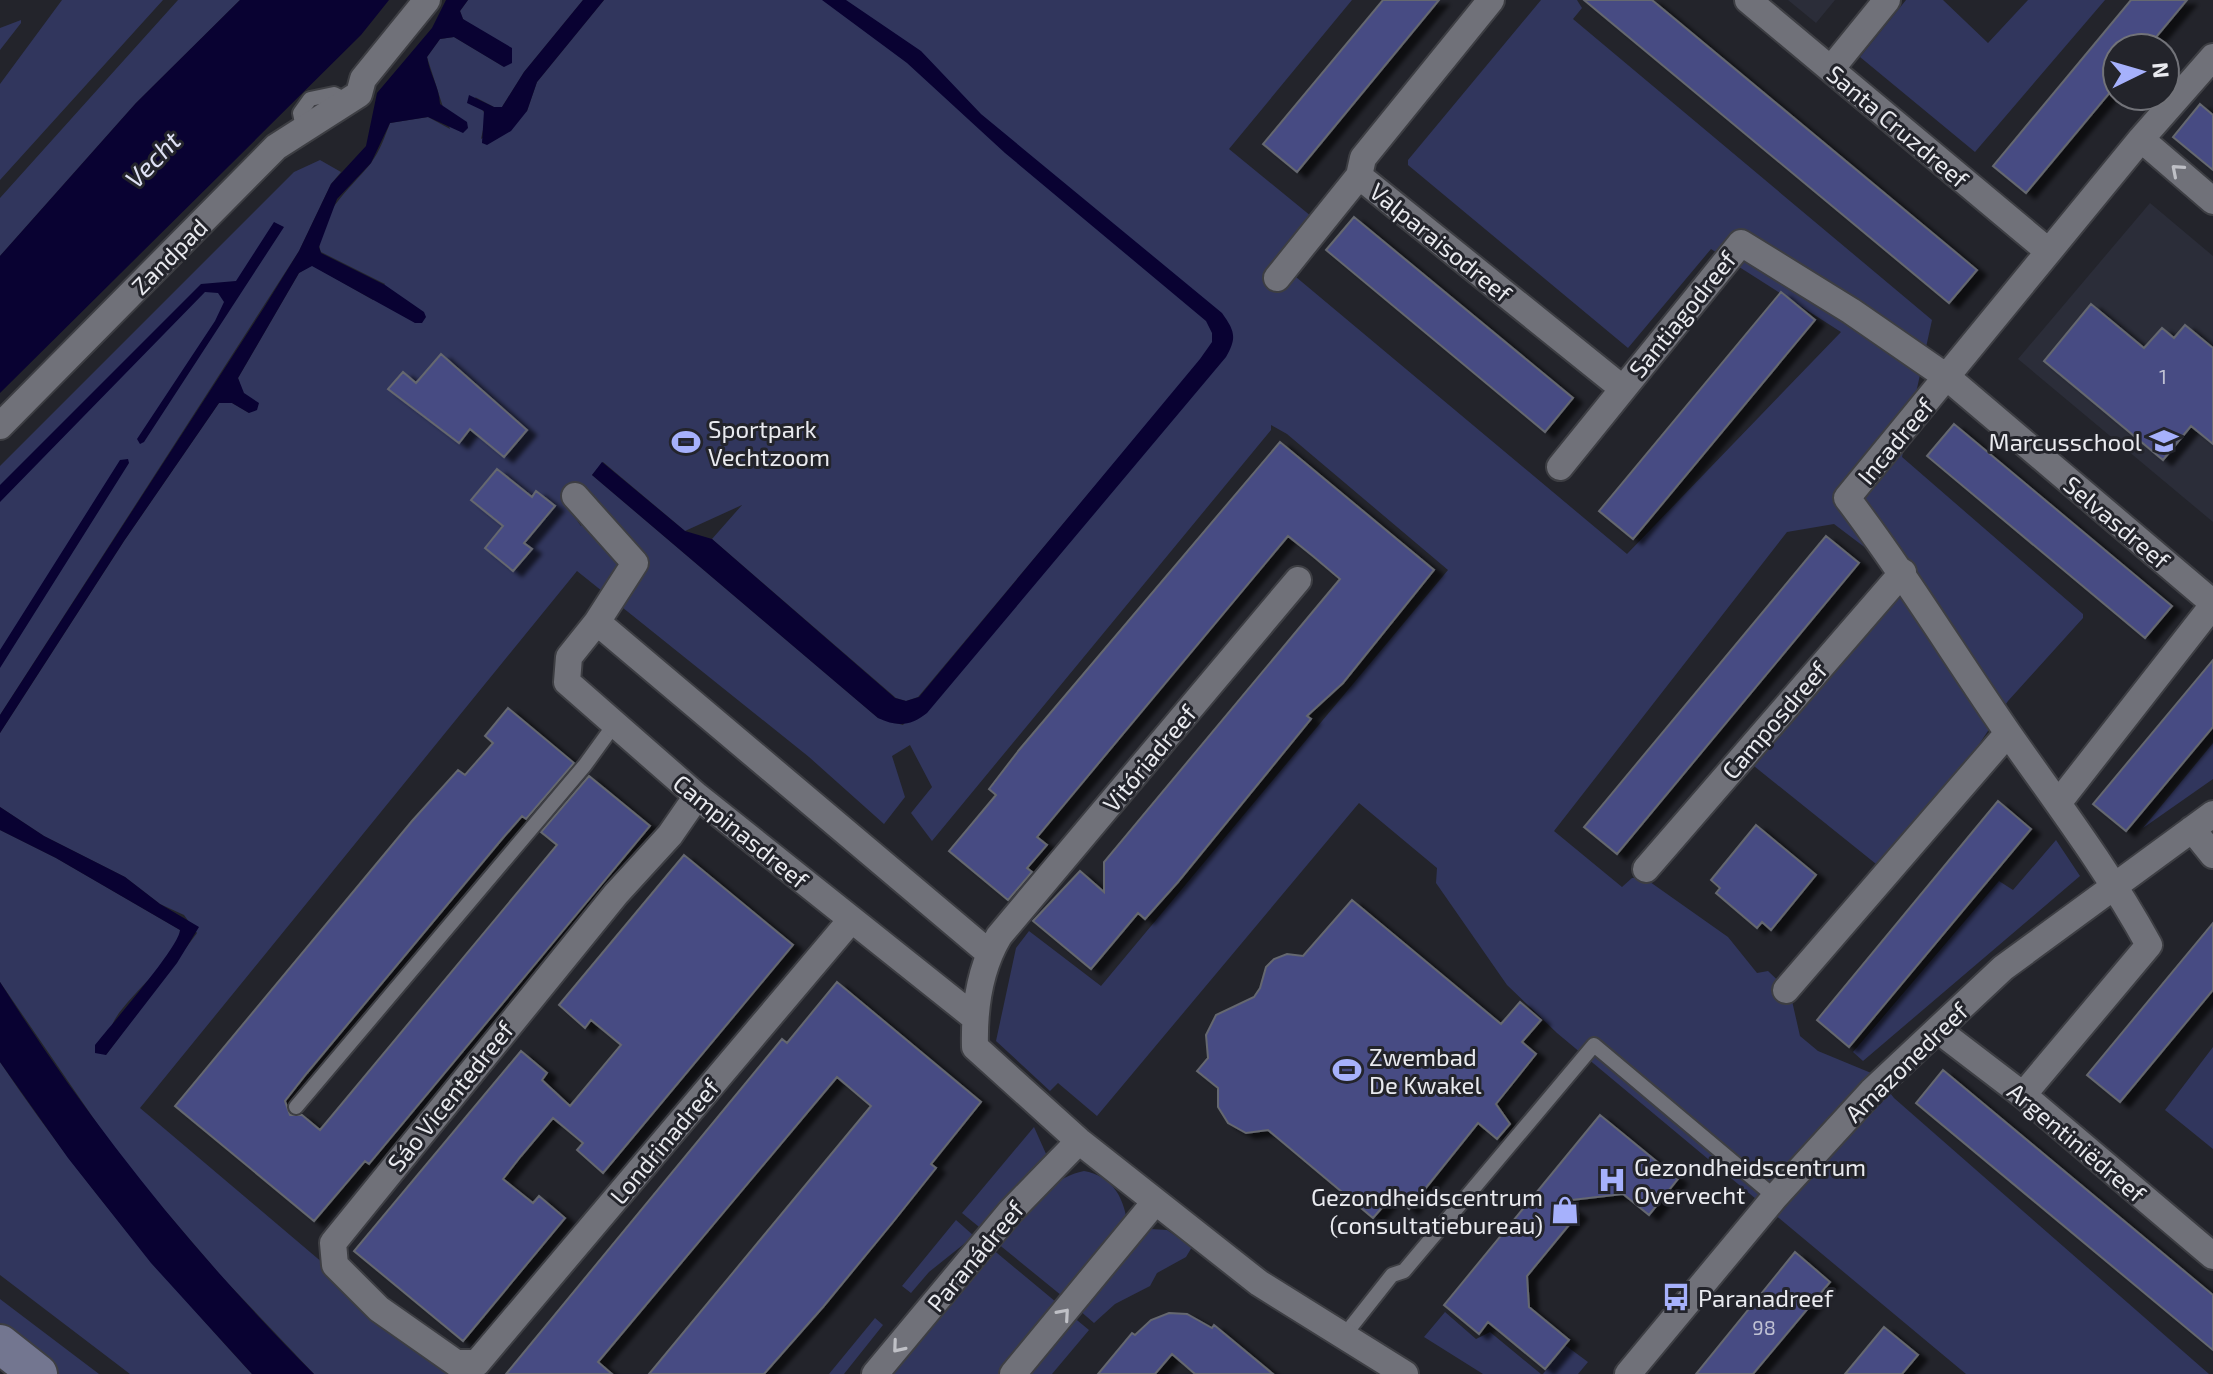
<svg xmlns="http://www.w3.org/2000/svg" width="2213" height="1374" font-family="'Exo 2',sans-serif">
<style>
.built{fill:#2b2d39}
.green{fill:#31365d;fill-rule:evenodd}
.water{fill:#090232}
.building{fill:#474c83;stroke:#65676f;stroke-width:2;filter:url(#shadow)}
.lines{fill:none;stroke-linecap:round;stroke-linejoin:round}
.service-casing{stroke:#3d3e43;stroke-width:18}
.minor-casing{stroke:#3d3e43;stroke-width:30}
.secondary-casing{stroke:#3d3e43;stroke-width:42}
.service{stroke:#707179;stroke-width:14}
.minor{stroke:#707179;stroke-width:26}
.secondary{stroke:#737690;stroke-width:38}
.oneway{stroke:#bfc0c6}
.labels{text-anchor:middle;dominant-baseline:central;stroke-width:6;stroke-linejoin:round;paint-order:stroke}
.number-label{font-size:20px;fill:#c0c2d4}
.street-label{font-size:24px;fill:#e9eaef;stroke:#23242b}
.poi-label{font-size:24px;fill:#e9eaef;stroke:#23242b;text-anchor:start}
.water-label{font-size:26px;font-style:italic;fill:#dee1f3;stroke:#23242b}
</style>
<defs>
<filter id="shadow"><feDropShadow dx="9" dy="5" stdDeviation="2" flood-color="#0009"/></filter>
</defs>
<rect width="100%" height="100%" fill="#23242b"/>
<path class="built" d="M1788,0H1835L1816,23Z
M2150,203L2213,256V522L2018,359Z"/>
<path class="green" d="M62,0H163L0,180V84Z
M178,0H240L136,103L0,256V198Z
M468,0H583L524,72L502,107H494L475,97L486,116L481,139L527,111L537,82L604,0H1352L1229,149L1328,230L1296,277L1627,554L1841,332L1711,249L1628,348L1408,165V160L1541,0H1577L1582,8L1573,19L1932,320L1902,457L2083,614V618L2008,701L1891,876L1744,758L1904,577L1834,524L1787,532L1554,831L1622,887L1632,878L1643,877L1728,937L1757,973L1768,971L1790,992L1800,1036L1818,1051L1876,1075L1894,1098L2209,1374H1966L1557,1033L1507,985L1436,883L1437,868L1359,803L1097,1116L1058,1083L1050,1091L996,1041L1016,948L1029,931L1101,986L1448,570L1287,434L1271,425V430L932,841L911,813L932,787L910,745L892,756L905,797L884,824L809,757L577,571L140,1108L448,1369L485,1374H314L222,1277L145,1187L105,1135L0,982V830L56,858L180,930C181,956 125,997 113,1023C109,1032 108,1045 106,1055L197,933L184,915L160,904L125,877L44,836L0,807V733L124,541L219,403H232L249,413L238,378L299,273L312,265L373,300L385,284L321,252C309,222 356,183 371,163C380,151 385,136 390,123L428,117L450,129L427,57L440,39L454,37L504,67L463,19L460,11ZM1198,363L903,725L878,718L592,475L603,462L685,531L742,505L712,539L896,698L906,701L918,697ZM580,488L599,503L581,526L568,508Z
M1906,0H1943L1988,43L2028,0H2105L1975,152L1860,57Z
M21,20V23L0,50V28Z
M320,160L341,172L331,184L299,251L0,715V466L294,172Z
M2213,743V779L2143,828Z
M2056,840L2080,876L1863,1061L1853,1052L1999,881L2013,890Z
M2213,1047V1149L2165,1110Z
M0,1062C75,1174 161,1275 252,1374H130L0,1275Z
M1034,1127L1047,1156L984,1231L962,1213Z
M1084,1171C1111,1176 1123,1195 1127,1221L1067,1300L997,1243C1022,1217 1047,1178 1084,1171Z
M956,1220L974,1236L929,1272L911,1293L902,1286Z
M1151,1229L1167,1230L1192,1247L1186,1257L1157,1273L1150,1286L1115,1304L1094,1323L1079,1310L1144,1232Z
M991,1248L1062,1307L1006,1374H885Z
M0,1299L99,1374H57L0,1328Z
M1445,1312L1476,1339L1490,1332L1541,1374H1483L1424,1337Z
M1072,1316L1089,1330L1052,1374H1025Z
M875,1318L883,1325L844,1374H829Z
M1565,1345L1588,1362L1578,1374H1543Z"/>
<path class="water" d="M240,0H389L361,35L0,393V256L136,103Z
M446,0H468L460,11L463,19L512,48V63L504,67L454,37L440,39L427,57C430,75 439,86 440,104L467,122L468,128L463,133L428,117L390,123L371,163L337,199L319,247L321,253L385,285L424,312L426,317L422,323H415L312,266L299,273L238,378L244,393L259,403L257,410L249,413L232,403H219L124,541L0,733V715L265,306L299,251L331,184L366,146L377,93L432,28Z
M583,0H604L537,82L527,111L511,131L487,145L482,143L484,111L467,103L469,95L494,107H502L524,72Z
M822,0H846L921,51L981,114L1222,313C1235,331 1237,338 1226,357L927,713C911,726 897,727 878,718L592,475L602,462L685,531L712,539L895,698L906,701L919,697L1200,359L1212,342V333L1206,321L1005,153L907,63Z
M274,222L284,227L144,442L140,444L137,439L215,321L224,302L218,293L205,292L0,502V485L201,284L236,281Z
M128,459L129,463L0,668V650L120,460Z
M0,807L44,836L125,877L160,904L199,927L177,963L106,1055L95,1053V1045C110,1026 180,946 180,930L56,858L0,830Z
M0,982C90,1124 195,1255 314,1374H252L151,1263L68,1158L0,1062Z"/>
<path class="building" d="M1383,0H1439L1297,172L1263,144Z
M1584,0H1652L1977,270L1949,303Z
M2131,0H2187L2147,48H2117V84L2026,193L1993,166Z
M2200,104L2213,115V170L2173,137Z
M1354,217L1573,398L1545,432L1326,250Z
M1781,292L1815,320L1633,539L1599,511Z
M2091,304L2144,348L2162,328L2174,338L2185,325L2213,348V444L2191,426L2163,460L2044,361Z
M441,354L527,430L504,457L470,429L459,443L388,389L403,372L416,383Z
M1954,424L2172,606L2145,638L1927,456Z
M1280,442L1434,570L1343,683L1307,716L1311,719L1178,882L1145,919L1138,913L1091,969L1033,921L1080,871L1104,892V862L1340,579L1314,557L1288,536L1037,837L1047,845L1027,868L1032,872L1008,900L949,851L996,795L989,789L1019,750Z
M497,469L532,497L536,491L555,506L524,543L532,549L513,571L485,548L503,526L471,500Z
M1826,536L1859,563L1617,854L1584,827Z
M2213,660V727L2126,831L2093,804Z
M508,708L574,763L526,819L522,816L502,839L307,1073L285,1101L290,1115H302L320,1130L557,845L541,832L589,776L650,826L369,1164L365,1161L314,1221L175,1106L412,821L458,770L465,775L493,743L485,736Z
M1998,801L2031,829L1849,1047L1817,1020Z
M1756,825L1816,875L1771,930L1762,922L1757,928L1716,893L1720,888L1711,880Z
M684,855L793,945L603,1173L577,1150L583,1143L553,1118L521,1156L503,1179L533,1203L539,1196L565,1218L463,1341L354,1251L521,1051L547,1073L542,1080L570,1106L621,1045L591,1020L585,1028L559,1005Z
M1352,900L1501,1024L1520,1002L1541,1020L1522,1042L1536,1054L1496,1104L1510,1124L1497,1139L1478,1123L1409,1209L1393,1195L1373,1218L1268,1130L1246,1133L1228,1123L1218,1107V1088L1197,1071L1208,1058L1206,1035L1216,1015L1254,997L1260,988L1266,967L1274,959L1287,954L1303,956Z
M2213,923V990L2120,1102L2087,1075Z
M837,982L981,1102L931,1164L936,1168L893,1222L823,1307L764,1374H649L871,1106L837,1077L598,1362L612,1374H506L782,1039L787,1043Z
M1943,1070L2213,1295V1350L1916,1103Z
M1600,1115L1678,1179L1649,1215L1623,1194L1563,1201L1578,1214L1527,1276L1529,1307L1569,1340L1545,1369L1488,1322L1479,1334L1444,1305Z
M1795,1252L1830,1282L1753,1374H1696Z
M1169,1313L1187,1314L1212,1328L1214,1325L1273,1374H1195L1172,1354L1155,1374H1098L1132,1333L1135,1335L1151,1320Z
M1884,1327L1918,1355L1902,1374H1845Z"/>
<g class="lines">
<defs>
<path id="service" d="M308,130L302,123L300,113L310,99L334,94L350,102
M296,1107L585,765L614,725
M1343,1337L1392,1275L1404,1271L1594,1045L1775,1197"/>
<path id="minor" d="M1491,0L1363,158L1359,176L1622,388
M1748,0L2048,251
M1831,69L1887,0
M2141,139L2213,201
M1277,278L1359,176
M0,426L276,147L359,94L363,79L427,0
M1560,467L1741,243L1851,311L1948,378L2213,603
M575,496L635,563L597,622
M1298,580L999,936C980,968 974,1009 975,1047L1079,1141L1259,1283L1405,1374
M697,796L670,835L616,894L333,1243L335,1265L379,1309L456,1363H477L851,920
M2059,802L2213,605
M2192,829L2213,855
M1646,869L1903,572
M1786,990L2008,733
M974,1017L697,796L567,682L569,657L597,622L989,953
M1938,1030L2023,1095L2213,1256
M2023,1095L2149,945C2108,870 2057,803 2008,733C1954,655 1905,574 1847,498L2141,139L2213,57
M875,1374L1010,1212L1079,1141
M1013,1374L1155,1202
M1628,1374L1775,1197L1872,1091L2003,968L2213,814"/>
<path id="secondary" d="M0,1344L38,1374"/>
</defs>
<use href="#service" class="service-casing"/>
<use href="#minor" class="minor-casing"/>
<use href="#secondary" class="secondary-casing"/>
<use href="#service" class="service"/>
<use href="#minor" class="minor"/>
<use href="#secondary" class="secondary"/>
</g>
<defs><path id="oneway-chevron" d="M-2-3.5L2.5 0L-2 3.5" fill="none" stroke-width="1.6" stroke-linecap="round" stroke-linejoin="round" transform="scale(2)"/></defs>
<g class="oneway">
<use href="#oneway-chevron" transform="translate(2177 170) rotate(-139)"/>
<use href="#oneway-chevron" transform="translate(1064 1314) rotate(-49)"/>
<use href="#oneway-chevron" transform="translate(898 1347) rotate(130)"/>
</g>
<defs>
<symbol id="school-bare" viewBox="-9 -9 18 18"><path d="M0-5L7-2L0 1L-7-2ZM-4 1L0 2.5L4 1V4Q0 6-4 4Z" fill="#a6b1fc" stroke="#23242b" stroke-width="2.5" paint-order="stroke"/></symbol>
<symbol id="stadium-bare" viewBox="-9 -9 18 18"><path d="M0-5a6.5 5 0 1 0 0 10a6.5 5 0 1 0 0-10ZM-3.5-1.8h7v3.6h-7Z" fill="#a6b1fc" stroke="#23242b" stroke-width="2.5" paint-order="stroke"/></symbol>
<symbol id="hospital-bare" viewBox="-9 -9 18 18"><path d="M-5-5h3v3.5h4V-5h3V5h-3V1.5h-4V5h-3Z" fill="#a6b1fc" stroke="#23242b" stroke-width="2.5" paint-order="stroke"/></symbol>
<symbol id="shop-bare" viewBox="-9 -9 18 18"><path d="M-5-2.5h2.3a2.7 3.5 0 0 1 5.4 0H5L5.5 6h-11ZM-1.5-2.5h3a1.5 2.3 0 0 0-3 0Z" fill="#a6b1fc" stroke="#23242b" stroke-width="2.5" paint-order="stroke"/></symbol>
<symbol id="bus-bare" viewBox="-9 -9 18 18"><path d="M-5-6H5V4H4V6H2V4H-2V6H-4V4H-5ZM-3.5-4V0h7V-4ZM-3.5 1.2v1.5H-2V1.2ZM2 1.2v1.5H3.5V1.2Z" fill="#a6b1fc" stroke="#23242b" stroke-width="2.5" paint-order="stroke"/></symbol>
</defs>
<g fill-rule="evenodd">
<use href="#school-bare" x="2144" y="421" width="40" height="40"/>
<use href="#stadium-bare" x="666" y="422" width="40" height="40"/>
<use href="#stadium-bare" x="1327" y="1050" width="40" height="40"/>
<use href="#hospital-bare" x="1592" y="1160" width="40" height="40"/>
<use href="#shop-bare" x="1545" y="1190" width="40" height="40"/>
<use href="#bus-bare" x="1656" y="1277" width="40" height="40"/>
</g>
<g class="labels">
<g class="number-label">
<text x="2163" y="376">1</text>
<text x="1764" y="1327">98</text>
</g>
<g class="street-label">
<text transform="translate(1898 126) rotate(40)">Santa Cruzdreef</text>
<text transform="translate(1441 242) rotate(39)">Valparaisodreef</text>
<text transform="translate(169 256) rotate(-45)">Zandpad</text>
<text transform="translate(1682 314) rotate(-51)">Santiagodreef</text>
<text transform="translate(1895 441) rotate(-50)">Incadreef</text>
<text transform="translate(2117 522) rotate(40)">Selvasdreef</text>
<text transform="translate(1774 720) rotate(-49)">Camposdreef</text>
<text transform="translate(1149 758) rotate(-50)">Vitóriadreef</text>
<text transform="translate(741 831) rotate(39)">Campinasdreef</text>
<text transform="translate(1906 1062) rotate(-44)">Amazonedreef</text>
<text transform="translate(450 1096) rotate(-51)">Sáo Vicentedreef</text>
<text transform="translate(664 1141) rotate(-50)">Londrinadreef</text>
<text transform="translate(2077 1142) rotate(40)">Argentiniëdreef</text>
<text transform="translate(975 1256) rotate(-50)">Paranádreef</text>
</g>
<g class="poi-label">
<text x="708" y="428">Sportpark<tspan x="708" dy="28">Vechtzoom</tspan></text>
<text x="2142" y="441" text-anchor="end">Marcusschool</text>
<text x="1369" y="1056">Zwembad<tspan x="1369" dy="28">De Kwakel</tspan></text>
<text x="1634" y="1166">Gezondheidscentrum<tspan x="1634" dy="28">Overvecht</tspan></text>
<text x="1543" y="1196" text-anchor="end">Gezondheidscentrum<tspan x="1543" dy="28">(consultatiebureau)</tspan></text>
<text x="1698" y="1297">Paranadreef</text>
</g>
<g class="water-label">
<text transform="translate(152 159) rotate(-46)">Vecht</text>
</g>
</g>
<g transform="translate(2141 72) rotate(85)"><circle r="38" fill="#23242b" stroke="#727379" stroke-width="2"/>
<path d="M0-6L14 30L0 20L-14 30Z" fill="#a6b1fc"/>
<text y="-12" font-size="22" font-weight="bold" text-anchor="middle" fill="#e9eaef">N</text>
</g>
</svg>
